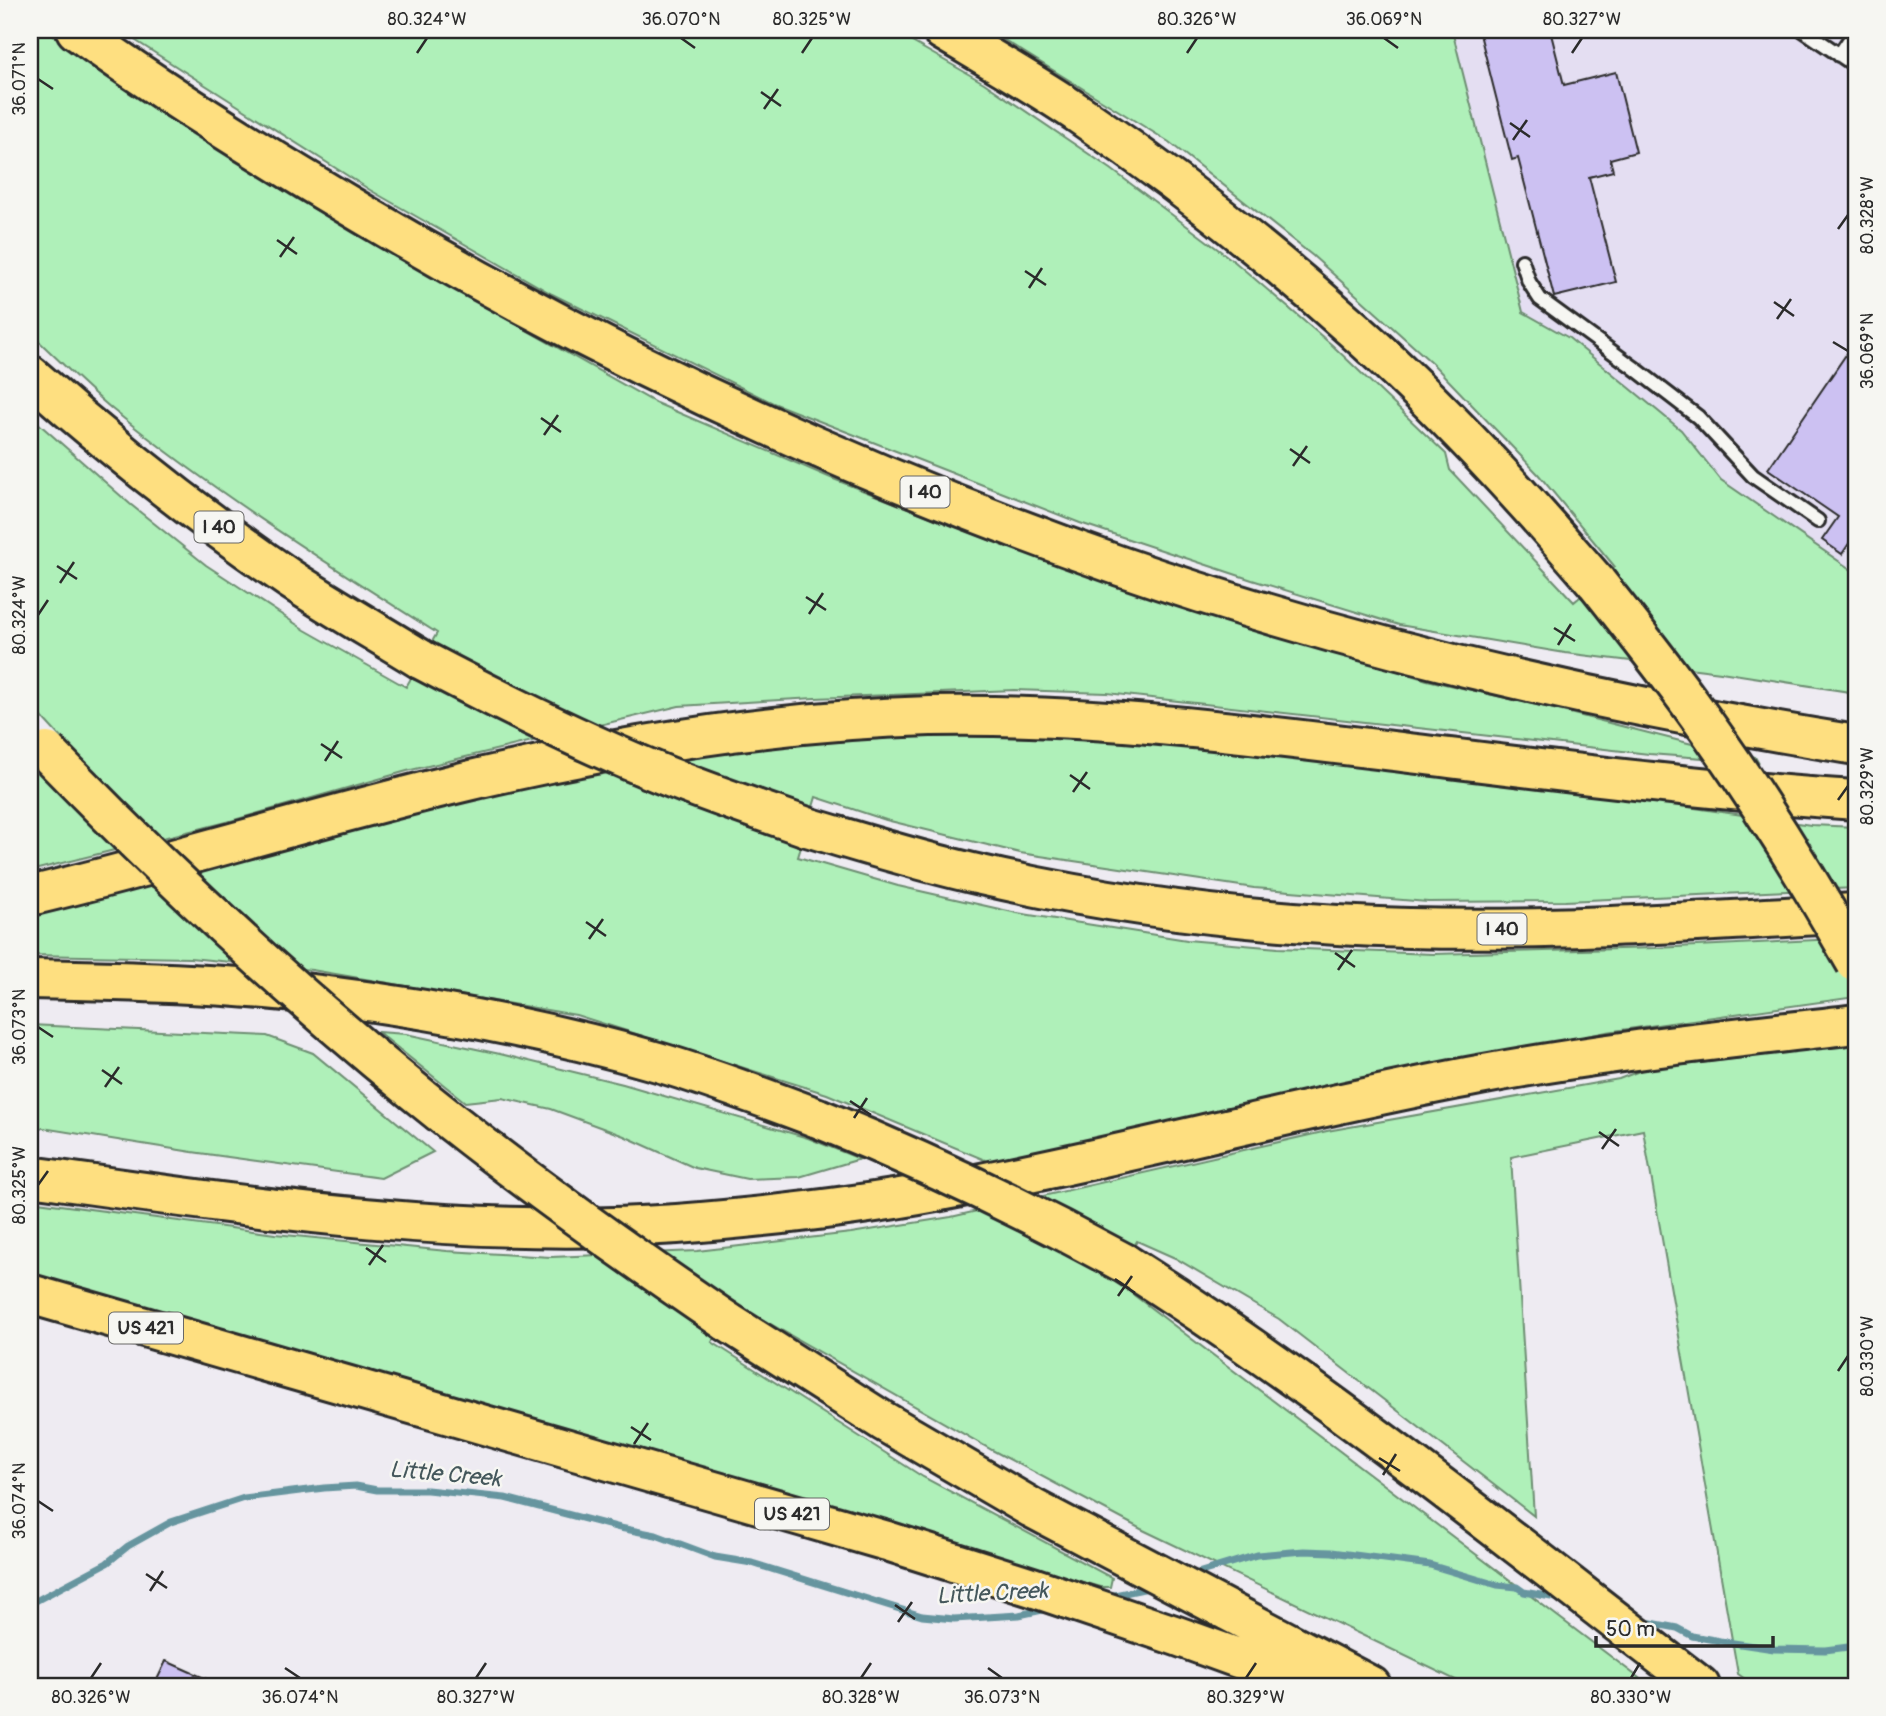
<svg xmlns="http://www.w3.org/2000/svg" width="1886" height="1716" font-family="Pangolin,sans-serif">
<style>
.built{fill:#e4def2}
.green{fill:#aff0b9;stroke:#6d8e72;stroke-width:2}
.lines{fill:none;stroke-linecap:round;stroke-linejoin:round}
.stream{stroke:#66959f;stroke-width:7}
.building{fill:#ccc1f2;stroke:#2b2b2b;stroke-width:2}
.service-casing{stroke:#2b2b2b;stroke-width:18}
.motorway-casing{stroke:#2b2b2b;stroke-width:44}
.service{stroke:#f6f6f2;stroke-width:12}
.motorway{stroke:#fedf80;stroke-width:38}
.motorway-bridge-casing{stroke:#2b2b2b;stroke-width:44;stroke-linecap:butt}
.motorway-bridge{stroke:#fedf80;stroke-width:38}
.ticks{fill:none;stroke:#2b2b2b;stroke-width:2.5}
.labels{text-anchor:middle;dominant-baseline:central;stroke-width:5;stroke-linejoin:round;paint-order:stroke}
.shield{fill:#f6f6f2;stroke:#686867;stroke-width:2}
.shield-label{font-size:19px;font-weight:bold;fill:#2b2b2b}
.water-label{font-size:23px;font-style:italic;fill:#44575b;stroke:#f6f6f2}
.neatline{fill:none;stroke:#2b2b2b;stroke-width:2.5}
.ticks-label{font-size:18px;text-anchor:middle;fill:#2b2b2b}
</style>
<rect width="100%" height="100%" fill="#eeebf2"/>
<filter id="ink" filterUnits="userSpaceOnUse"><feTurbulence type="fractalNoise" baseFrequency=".0143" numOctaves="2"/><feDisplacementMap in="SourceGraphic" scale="14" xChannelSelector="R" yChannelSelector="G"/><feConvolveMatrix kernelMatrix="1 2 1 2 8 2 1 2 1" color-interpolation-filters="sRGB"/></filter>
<g filter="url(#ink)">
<path class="built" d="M1452,30H1856V573L1721,480L1681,430L1569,338L1523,312Z"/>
<path class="green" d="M30,30H46L148,102L295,198L475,301L656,403L831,478L987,539L1154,597L1427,680L1546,707L1692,744L1755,757L1758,762L1649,754L1107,693L1014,690L815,698L679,706L407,771L227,822L30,871V768L61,738L30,704V416L130,504L206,565L305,630L406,687L437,633C326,563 214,492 112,409C83,385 57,358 30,333Z
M119,30H891L984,83L1111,169L1235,262L1332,345L1446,454L1450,470L1574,602L1615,567L1538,474L1432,363L1313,256L1169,142L988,30H1452L1523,312L1569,338L1681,430L1721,480L1856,573V693L1721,672L1565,653L1399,625L1252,580L1080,523L773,403L552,294L370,190Z
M906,734L1174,742L1647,801L1811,825L1856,827V888L1565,901L1428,902L1254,888L1020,853L886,820L816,797L798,857L898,886L1017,913L1187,940L1278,948L1433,954L1656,948L1856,938V997L1607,1032L1245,1105L992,1163L827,1094L576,1015L312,970L190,958L30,955V910L492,793L700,751Z
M30,1025L267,1036L313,1053L433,1152L381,1178L192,1152L30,1126Z
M378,1032L406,1034L500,1054L623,1084L808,1138L860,1159L799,1177L747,1179L695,1168L624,1136L551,1109L502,1098L465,1102Z
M1856,1044V1686H1755L1738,1674L1643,1130L1511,1157L1534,1516L1279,1319L1175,1258L1137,1241L1114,1280L1647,1684L1639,1686H1468L1141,1529L992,1450L737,1305L712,1342L923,1477L1112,1578L1110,1587H1100L30,1288V1201L275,1234L447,1251L551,1257L697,1251L851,1233L951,1217L1327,1131L1619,1079L1642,1070Z"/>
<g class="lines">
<path class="stream" d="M1191,1575L1257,1555L1304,1551L1332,1552L1430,1565L1497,1585L1517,1587L1524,1592L1562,1599
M1110,1596L1153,1587
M30,1604L107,1563L128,1546L171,1522L244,1498L324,1488L356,1486L377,1490H427L505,1498L620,1528L656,1535L715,1557L752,1563L922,1616L954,1619L1019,1615L1047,1609
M1641,1621L1677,1628L1692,1636L1720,1641L1774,1649L1825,1650L1856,1646"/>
</g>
<path class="building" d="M1479,30H1550L1564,85L1616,72L1636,152L1610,159L1613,171L1589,177L1616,282L1554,297L1518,158L1512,160Z
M1856,340V533L1842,554L1822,540L1838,517L1768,469Z
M166,1661L222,1686H154Z"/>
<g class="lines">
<defs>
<path id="service" d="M1803,30L1856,66
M1839,55L1856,30
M1522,261L1529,282L1540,299L1633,367L1698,417L1753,476L1818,521"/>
<path id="motorway" d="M76,30C168,96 265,156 363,214C602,356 857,474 1120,566C1359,649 1607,705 1856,745
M942,30C989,58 1037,85 1082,116C1176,180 1267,252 1352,328C1440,406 1520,494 1597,583
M30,375C112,448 199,517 290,579C333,607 378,633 422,660
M807,827C865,844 922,862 981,875C1121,907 1266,924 1409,928C1558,932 1707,921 1856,913
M30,896C181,860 329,813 480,778C628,744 778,720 930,716C1082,713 1234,731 1385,750C1541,769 1698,790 1856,800
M30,979C127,981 224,983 321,995C434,1009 548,1030 658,1062C712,1078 765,1098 818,1118
M30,1176C244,1206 460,1239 677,1224C763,1217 849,1208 935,1192C1117,1158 1296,1109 1479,1075C1604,1051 1730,1039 1856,1024
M1124,1263C1325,1390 1511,1541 1700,1686
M30,1294L887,1541L1032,1587L1177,1636L1315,1686
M726,1321L883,1421L1032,1508L1371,1686"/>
</defs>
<use href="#service" class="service-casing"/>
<use href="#motorway" class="motorway-casing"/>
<use href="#service" class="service"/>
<use href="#motorway" class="motorway"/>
<defs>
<path id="motorway-bridge" d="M1597,583C1628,622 1659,661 1689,702C1750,785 1805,873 1856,963
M422,660C496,699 570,736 647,768C699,790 753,808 807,827
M47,752C174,883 308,1008 452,1122C541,1192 632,1257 726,1321
M818,1118C924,1161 1023,1208 1124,1263"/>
</defs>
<use href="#motorway-bridge" class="motorway-bridge-casing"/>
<use href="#motorway-bridge" class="motorway-bridge"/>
</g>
</g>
<path class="ticks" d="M681,38L695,48M1384,38L1398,48M417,53L427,38M802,53L812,38M1187,53L1197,38M1572,53L1582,38M38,79L53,89M761,92L781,106M764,109L778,89M1510,123L1530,137M1513,140L1527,120M1838,229L1848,215M277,240L297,254M280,257L294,237M1025,271L1046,285M1029,288L1042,268M1774,302L1794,316M1777,319L1791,299M1833,342L1848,351M541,418L561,432M544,435L558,415M1290,449L1310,463M1293,466L1307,446M57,566L77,579M60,583L74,562M806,597L826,610M809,614L823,593M38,615L48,600M1554,628L1575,641M1558,645L1571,624M321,744L342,758M325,761L338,741M1070,775L1090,789M1073,792L1087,772M1838,800L1848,786M586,922L606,936M589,939L603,919M1335,953L1355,967M1338,970L1352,950M38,1027L53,1037M102,1070L122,1084M105,1087L119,1067M850,1101L871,1115M854,1118L867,1098M1599,1132L1619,1146M1602,1149L1616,1129M38,1185L48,1171M366,1248L386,1262M369,1265L383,1245M1115,1279L1135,1293M1118,1296L1132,1276M1838,1371L1848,1356M631,1427L651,1440M634,1444L648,1423M1379,1458L1400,1471M1383,1475L1396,1454M38,1501L53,1511M146,1574L167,1588M150,1591L163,1571M895,1605L915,1619M898,1622L912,1602M285,1668L300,1678M988,1668L1002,1678M91,1678L101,1663M476,1678L486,1663M861,1678L871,1663M1246,1678L1256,1663M1631,1678L1640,1663"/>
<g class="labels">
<g class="shield">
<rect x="900.5" y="476.5" width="49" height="31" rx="5"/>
<rect x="194.5" y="511.5" width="49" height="31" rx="5"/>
<rect x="1477.5" y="913.5" width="49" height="31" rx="5"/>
<rect x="109" y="1312.5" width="74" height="31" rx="5"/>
<rect x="755" y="1498.5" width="74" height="31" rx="5"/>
</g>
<g class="shield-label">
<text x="925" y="492">I 40</text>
<text x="219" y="527">I 40</text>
<text x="1502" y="929">I 40</text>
<text x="146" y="1328">US 421</text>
<text x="792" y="1514">US 421</text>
</g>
<g class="water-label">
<text transform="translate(445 1474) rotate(5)">Little Creek</text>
<text transform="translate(992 1593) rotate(-3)">Little Creek</text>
</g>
</g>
<rect width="1886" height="1716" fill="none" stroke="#f6f6f2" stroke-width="77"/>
<path d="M1596 1636v10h177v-10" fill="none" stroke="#2b2b2b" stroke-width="3.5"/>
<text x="1606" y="1636" font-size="21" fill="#2b2b2b" stroke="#f6f6f2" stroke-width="5" paint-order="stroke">50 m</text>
<rect x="38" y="38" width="1810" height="1640" class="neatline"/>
<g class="ticks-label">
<text x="427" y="25">80.324°W</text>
<text x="681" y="25">36.070°N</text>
<text x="812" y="25">80.325°W</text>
<text x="1197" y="25">80.326°W</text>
<text x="1384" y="25">36.069°N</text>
<text x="1582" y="25">80.327°W</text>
<text transform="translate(19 79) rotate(-90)" y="6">36.071°N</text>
<text transform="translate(1867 215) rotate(-90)" y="6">80.328°W</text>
<text transform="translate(1867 351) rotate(-90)" y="6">36.069°N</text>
<text transform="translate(19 615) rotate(-90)" y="6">80.324°W</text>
<text transform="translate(1867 786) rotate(-90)" y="6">80.329°W</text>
<text transform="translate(19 1027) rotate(-90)" y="6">36.073°N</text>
<text transform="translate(19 1185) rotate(-90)" y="6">80.325°W</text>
<text transform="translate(1867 1356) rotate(-90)" y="6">80.330°W</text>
<text transform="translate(19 1501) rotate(-90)" y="6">36.074°N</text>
<text x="91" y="1703">80.326°W</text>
<text x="300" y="1703">36.074°N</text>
<text x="476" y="1703">80.327°W</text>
<text x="861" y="1703">80.328°W</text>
<text x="1002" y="1703">36.073°N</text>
<text x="1246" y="1703">80.329°W</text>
<text x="1631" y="1703">80.330°W</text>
</g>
</svg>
